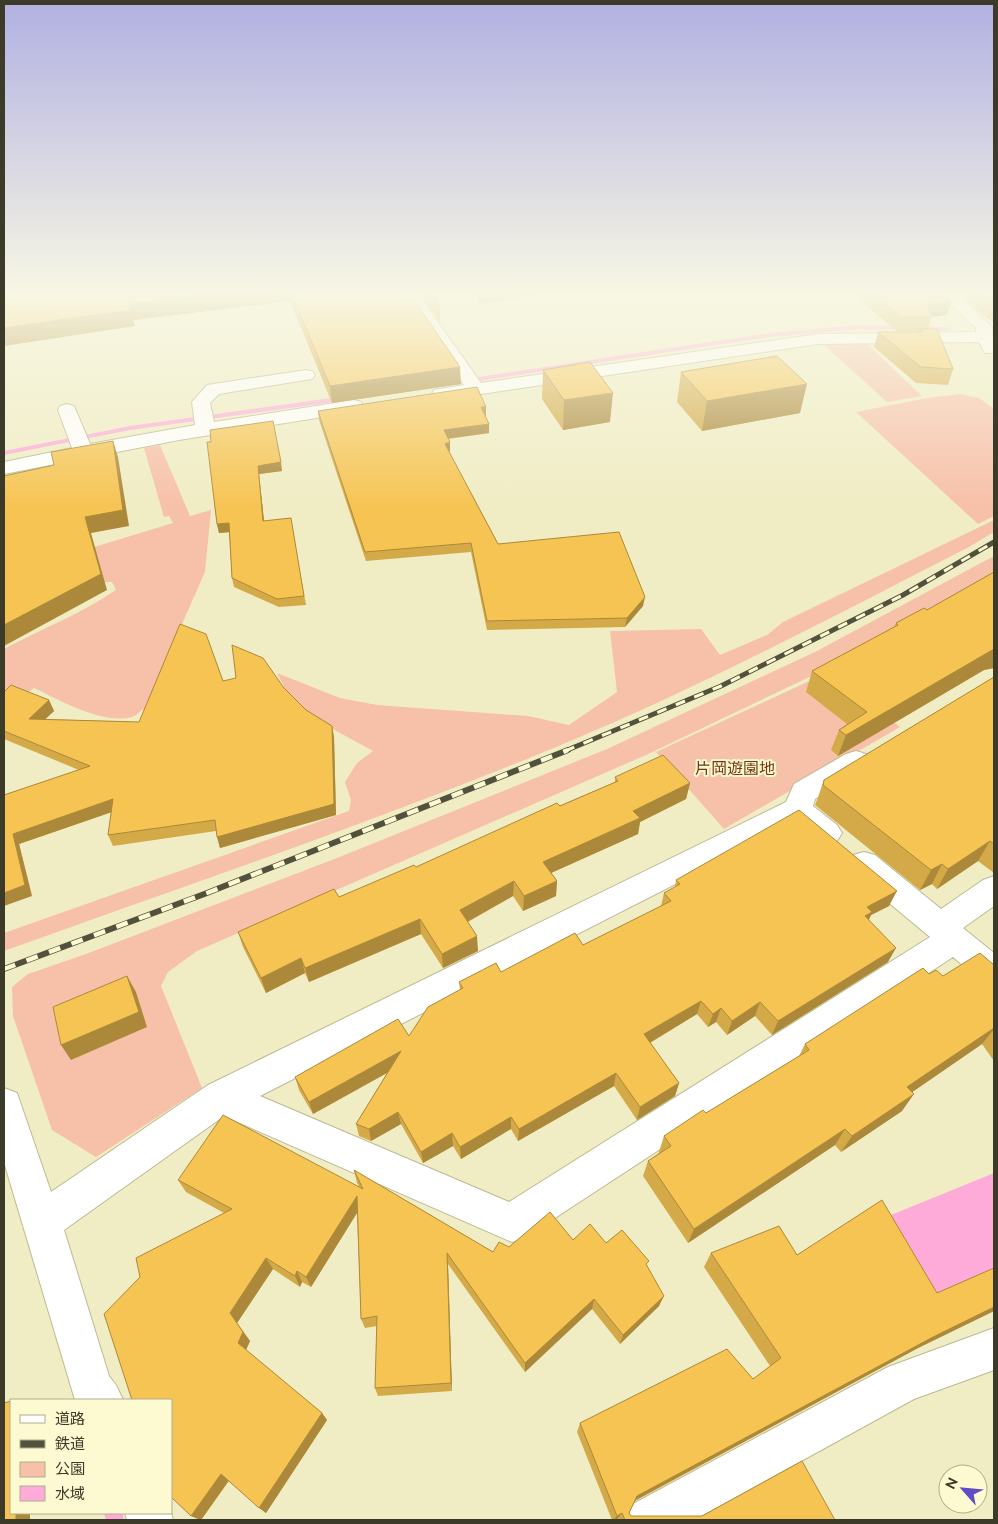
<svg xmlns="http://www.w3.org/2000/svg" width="998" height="1524" font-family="Raleway,'Noto Sans JP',sans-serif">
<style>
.green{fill:#f7c0a9}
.water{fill:#feabda}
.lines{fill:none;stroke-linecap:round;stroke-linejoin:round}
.stream{fill:#feabda;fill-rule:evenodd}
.minor-casing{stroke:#bcba92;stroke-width:2}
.minor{fill:#fff;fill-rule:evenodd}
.rail-far1-casing{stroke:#52513d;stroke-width:5}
.rail-casing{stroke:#52513d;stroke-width:6}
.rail-far1{stroke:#fdfad1;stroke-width:3;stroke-dasharray:10;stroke-linecap:butt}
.rail{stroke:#fdfad1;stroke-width:4.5;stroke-dasharray:12;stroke-linecap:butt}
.wall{fill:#d4a947}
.shaded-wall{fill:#ac893a}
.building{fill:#f6c453;stroke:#ac893a}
.labels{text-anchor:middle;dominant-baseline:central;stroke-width:4;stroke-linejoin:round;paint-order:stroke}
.park-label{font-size:16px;fill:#763513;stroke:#fdfad1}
</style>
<rect width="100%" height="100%" fill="#f0edc4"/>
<path class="green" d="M823,344H867L922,396L887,402Z
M960,394L979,398L994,409V516L978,524L856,412L927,398Z
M160,445L190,516L211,510L205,572L145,708C141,710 136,716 132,717C102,725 60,700 34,688L4,710V649C41,629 81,614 116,590L112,582L93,583L81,551L173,523L169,516L164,517L144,448Z
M994,520V532L969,547C834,616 701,687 561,745C378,821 190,884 4,951V933L349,811L351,800L345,782L357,763L373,751L309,716L288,694L277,673L340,698L377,705L528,716L569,725L617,692L610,631L701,629L720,655L767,635L783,622Z
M994,556V575L824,670L646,755L197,951L168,972L161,986L202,1088L96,1157L52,1130L13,1016L12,987L28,974L86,954L337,858L607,749L815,652Z
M831,671L900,727L724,829L656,752Z"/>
<path class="water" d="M994,1173V1274L922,1306L874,1222Z"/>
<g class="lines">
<path class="stream" d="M858,325L946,327L949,329L946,331L858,329L769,337L465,383L461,381L465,379L769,333Z
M345,396L349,398L348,400L130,430L4,455V451L130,426Z
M104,1513H122L124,1520H106Z"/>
<defs>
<path id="minor" d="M402,294H418L481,383L818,334L976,332V328L939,294H957L992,327L994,353H985L979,342L818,344L441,400L434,398L432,394L434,390L464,385Z
M306,370L312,371L315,375L312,379L219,394L210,403L214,422L354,400L361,402L363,406L361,410L354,412L179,440L4,474V462L72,448L58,410L60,406L67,404L74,406L90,444L195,425L192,402L207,385Z
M856,751L866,754L870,761L866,768L815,799L813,806L837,825L842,833L837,841C818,848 809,835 795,823L260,1096L509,1202L930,937L853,873L849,864L853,855L864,852L875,855L941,909L983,880L994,876V906L963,928L994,953V986L982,982L953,957L526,1237L512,1242L224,1116L64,1230L109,1376L116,1385L123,1400H75L4,1162V1088L17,1093L51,1192L208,1085L786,802L794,784L846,754Z
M994,1328V1370L914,1399L694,1520H626L633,1504L888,1367Z
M125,1513H171L173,1520H127Z"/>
</defs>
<use href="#minor" class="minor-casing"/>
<use href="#minor" class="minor"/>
<defs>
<path id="rail-far1" d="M565,751L721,686L903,595L994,542"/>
<path id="rail" d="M4,969L207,893L568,750"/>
</defs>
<use href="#rail-far1" class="rail-far1-casing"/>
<use href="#rail" class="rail-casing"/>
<use href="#rail-far1" class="rail-far1"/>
<use href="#rail" class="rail"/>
</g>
<path class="wall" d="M4,294H410L461,384L332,403L290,301L133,320L135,326Z
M420,294H434L440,307V322Z
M472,294H541L479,304Z
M853,294H942L947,315L931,317L928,329L953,369L948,385L916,383L874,347L878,332H918V331H897Z
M968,294H994V323L979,312L966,300Z
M543,370L610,422L563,430L542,399Z
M681,372L800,413L702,431L677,402Z
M486,407V416H485L489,424V433L448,439L450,442V451L449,452L498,544L643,606L625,627L487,630L471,552L366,561L319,420L318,411Z
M273,421L282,471L259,474L264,521L292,527L306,605L279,607L234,587L232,578L229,532L219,533L217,524L211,442Z
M994,572V668L984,670L838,756L831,750L839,730L847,724L806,692L812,671L894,627L896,623L927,610Z
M994,677V873L978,861L937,889L932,884L920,890L815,805L817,800L824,780Z
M223,681L284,688L306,710L332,726L334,737L336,815L220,848L216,831L113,846L108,835L111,812L19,844L32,896L4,795L79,770L4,739V692L49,700L54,711L45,719L139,722Z
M615,777L690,783L686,799L640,822L638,834L551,873L557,881L556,896L523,911L513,896L468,922L478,951L443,968L421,934L309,982L305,973L266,993L243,947L238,932L339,897L416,867L615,782Z
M676,880L889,906L871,915L869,920L888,962L772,1035L755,1016L727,1035L716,1022L708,1027L697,1014L650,1043L679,1083L675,1096L637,1120L614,1086L518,1141L511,1129L461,1159L453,1146L423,1163L401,1124L371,1141L359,1136L356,1124L387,1073L313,1114L299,1090L295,1077L409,1036L460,990L459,982L501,972L583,945L661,906L664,893L675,888Z
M994,965V1061L982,1044L912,1092L902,1111L841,1152L835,1145L688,1243L643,1176L648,1161L659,1153V1152L664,1136L706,1113L799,1056L805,1044L929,974L943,976Z
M354,1170L493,1252L509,1247L573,1240L606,1243L647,1266L659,1306L620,1344L592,1309L525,1372L448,1264L452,1391L378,1396L375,1388L377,1326L365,1328L361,1319L357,1213L311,1287L302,1282L300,1287L273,1269L237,1323L250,1341L246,1350L322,1413L327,1420L266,1513L229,1481L201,1520H200L191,1516L224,1213L186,1192L178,1180L359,1186L357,1183Z
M711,1253L797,1255L937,1293L994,1268V1311L918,1348L635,1501L629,1513L631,1516L835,1520H618L617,1519L615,1520H612L577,1432L580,1423L753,1379L770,1366L704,1267Z"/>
<path class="shaded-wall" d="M211,294H289L290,301L133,320L135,326L4,346V328L129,304Z
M489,294H541L479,304L478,296Z
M951,301L947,315L931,317L927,305Z
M460,367L461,384L332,403L330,386Z
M807,384L800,413L702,431L707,401Z
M613,393L610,422L563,430L564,400Z
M481,407H486V416H481Z
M489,424V433L444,439V430Z
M113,441L118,457L129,526L91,533L107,590L4,646V625L85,517Z
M450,442V451L445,452V444Z
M281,462L282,471L259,474L265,530L263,521L258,466Z
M229,523L231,532L219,533L217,524Z
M645,597L643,606L625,627L627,618Z
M994,649V668L984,670L838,756L846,735Z
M49,700L54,711L34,730L29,719Z
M332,726L334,737L336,815L220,848L217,837Z
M690,783L686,799L640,822L638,834L542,877L543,862L633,811Z
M113,799L118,810L19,844L32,896L4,906V893L13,834Z
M990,841L978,861L937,889L948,869Z
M942,864L932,884L920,890L931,870Z
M514,881L513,896L461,925L460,910Z
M557,881L556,896L523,911L524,896Z
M897,891L889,906L871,915L865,927L858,931L867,907Z
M420,919L421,934L309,982L305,968Z
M477,936L478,951L443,968L442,954Z
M896,948L888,962L772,1035L778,1021Z
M301,958L305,973L266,993L261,978Z
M127,976L136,992L147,1027L71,1060L61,1045Z
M701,1001L697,1014L641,1048L644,1034Z
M760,1002L755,1016L727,1035L732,1021Z
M721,1008L716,1022L708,1027L713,1014Z
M994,1028V1029L982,1044L895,1104L907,1087Z
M401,1051L403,1064L313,1114L309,1102Z
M616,1073L614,1086L518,1141L519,1129Z
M679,1083L675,1096L637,1120L640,1107Z
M914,1094L902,1111L841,1152L852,1136Z
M398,1112L401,1124L371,1141L369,1129Z
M511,1117V1129L461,1159L460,1147Z
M845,1129L835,1145L688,1243L694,1229Z
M452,1133L453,1146L423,1163L421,1152Z
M357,1196L360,1208L311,1287L306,1277Z
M447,1253L448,1264L452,1391L451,1383Z
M266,1258L273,1269L237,1323L250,1341L245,1352L238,1343L230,1313Z
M297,1271L302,1282L300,1287L295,1276Z
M664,1296L659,1306L620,1344L623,1335Z
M594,1299L592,1309L525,1372V1363Z
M994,1307V1311L918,1348L632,1502L637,1496L933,1337Z
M322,1413L327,1420L266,1513L259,1508Z
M221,1474L229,1480L201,1520L191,1516Z
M16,1513H30V1520H31H16Z
M622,1513L617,1519L613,1520L617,1516Z"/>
<path class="building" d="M4,294H211L129,304L130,310L4,328Z
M292,294H410L460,367L330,386Z
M431,294H434L440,307Z
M477,294H489L478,296Z
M873,294H942L951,301L927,305L932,317H902Z
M980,294H994V305L984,298Z
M919,329H937L953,369L921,367L878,332H923Z
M777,356L807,384L707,401L681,372Z
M590,362L613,393L564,400L543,370Z
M477,387L486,407H481L489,424L444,430L450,442L445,444L498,544L619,532L645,597L627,618L487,621L471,543L365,552L318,411Z
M273,421L281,462L258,466L263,521L291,518L304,596L277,599L232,578L229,523L217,524L207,442H211L210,430Z
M113,441L123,510L85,517L101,574L4,625V476L54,465L51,452Z
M994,572V649L846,735L839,730L867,712L812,671L898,625L896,623L924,608L927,610Z
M180,624L206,634L223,681L236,678L232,645L263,658L284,688L306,710L332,726L334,804L217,837L215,820L108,835L113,799L13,834L25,885L4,893V795L90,766L4,731V692L11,685L49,700L29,719L139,722Z
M994,677V844L990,841L948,869L942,864L931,870L823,785L824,780Z
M663,755L690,783L633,811L640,818L543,862L557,881L524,896L514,881L460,910L477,936L442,954L420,919L305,968L301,958L261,978L238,932L334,889L339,897L414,865L416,867L557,803L560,806L618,781L615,777Z
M799,810L897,891L867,907L872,912L865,916L896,948L778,1021L760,1002L732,1021L721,1008L713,1014L701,1001L644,1034L679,1083L640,1107L616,1073L519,1129L511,1117L460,1147L452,1133L421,1152L398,1112L369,1129L356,1124L401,1051L309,1102L295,1077L398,1019L409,1036L428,1007L463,988L459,982L496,963L501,972L575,933L583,945L671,901L664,893L680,884L676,880Z
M980,953L994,965V1028L907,1087L914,1094L852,1136L845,1129L694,1229L648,1161L671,1146L664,1136L703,1110L706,1113L809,1050L805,1044L923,968L929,974L936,970L943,976Z
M127,976L139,1012L61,1045L53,1007Z
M223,1115L363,1189L354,1170L493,1252L499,1242L509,1247L550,1212L573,1240L590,1224L606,1243L622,1230L649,1261L646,1264L664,1296L623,1335L594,1299L525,1363L447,1253L451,1383L375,1388L377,1316L361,1319L357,1196L306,1277L297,1271L295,1276L266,1258L230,1313L243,1332L238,1343L322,1413L259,1508L221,1474L191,1516L171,1497V1400H132L104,1314L140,1277L136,1258L232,1209L178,1180Z
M882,1200L937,1293L994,1268V1307L933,1337L637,1496L629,1513L631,1516H702L802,1461L835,1520H625L622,1513L617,1516L580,1423L727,1349L753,1379L781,1358L711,1253L779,1226L797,1255Z
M11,1401V1513H16V1520H4V1403Z"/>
<linearGradient id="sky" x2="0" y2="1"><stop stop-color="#b1b0e2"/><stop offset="0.58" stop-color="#f8f7e4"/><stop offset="1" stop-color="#f8f7e4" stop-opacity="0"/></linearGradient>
<rect width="998" height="507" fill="url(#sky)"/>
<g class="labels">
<g class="park-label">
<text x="735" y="768">片岡遊園地</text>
</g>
</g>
<rect width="998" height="1524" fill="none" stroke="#3c3b2a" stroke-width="10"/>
<rect x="10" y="1399" width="162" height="115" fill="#fdfad1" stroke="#b0ae8e"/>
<rect x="20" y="1415" width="25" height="8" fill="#ffffff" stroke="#b0ae8e"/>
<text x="55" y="1424" font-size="15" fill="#3c3b2a">道路</text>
<rect x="20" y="1440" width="25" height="8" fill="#52513d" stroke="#b0ae8e"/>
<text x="55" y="1449" font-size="15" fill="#3c3b2a">鉄道</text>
<rect x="20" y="1462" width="25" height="15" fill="#f7c0a9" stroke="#b0ae8e"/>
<text x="55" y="1474" font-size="15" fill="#3c3b2a">公園</text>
<rect x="20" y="1486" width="25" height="15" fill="#feabda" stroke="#b0ae8e"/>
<text x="55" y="1499" font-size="15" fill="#3c3b2a">水域</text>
<g transform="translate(963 1489) rotate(297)"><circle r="24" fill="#fdfad1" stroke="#b0ae8e"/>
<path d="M0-4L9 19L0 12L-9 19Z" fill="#5f4dc6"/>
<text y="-8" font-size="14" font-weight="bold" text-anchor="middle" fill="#3c3b2a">N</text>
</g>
</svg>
